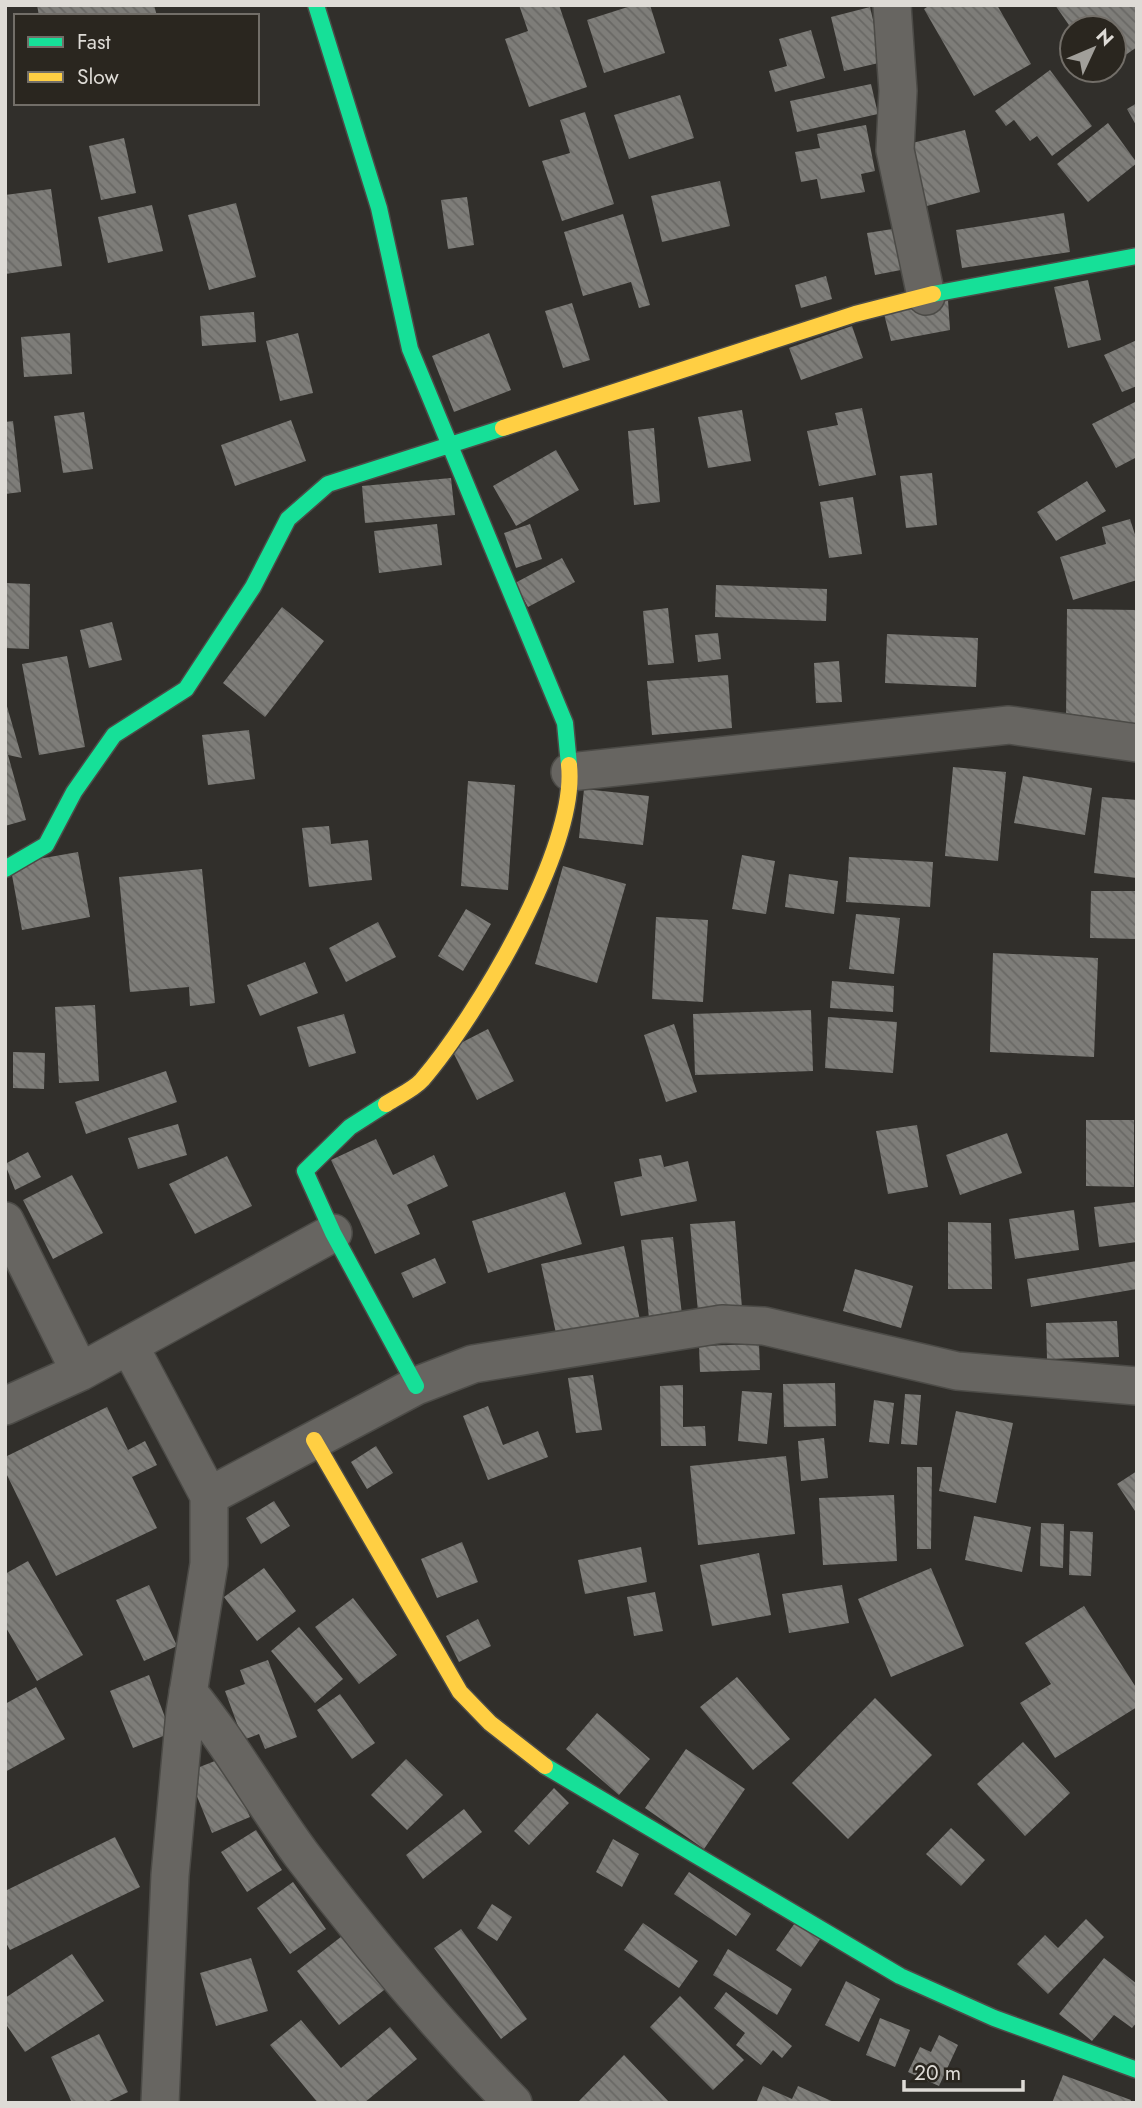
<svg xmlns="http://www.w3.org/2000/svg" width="1142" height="2108" font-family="Jost,sans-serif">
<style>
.building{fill:url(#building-back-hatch)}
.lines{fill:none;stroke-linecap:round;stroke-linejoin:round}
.street-casing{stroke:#4c4b47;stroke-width:40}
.fast-casing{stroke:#4c4b47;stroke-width:19}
.slow-casing{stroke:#4c4b47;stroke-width:19}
.street{stroke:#676561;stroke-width:37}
.fast{stroke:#16e098;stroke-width:16}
.slow{stroke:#ffcf43;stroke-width:16}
</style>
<defs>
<pattern id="building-back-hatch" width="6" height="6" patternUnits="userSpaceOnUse" patternTransform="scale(1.75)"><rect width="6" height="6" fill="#7e7d79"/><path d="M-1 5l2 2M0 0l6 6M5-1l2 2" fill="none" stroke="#696865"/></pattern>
</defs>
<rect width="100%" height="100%" fill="#312f2b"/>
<path class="building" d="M37,5H154L157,16H39Z
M519,5H559L587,87L529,107L505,39L528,31Z
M634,5H650L665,53L604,73L587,20Z
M930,5H997L1031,64L974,96L924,9Z
M1055,5H1137V47L1114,63V28H1071Z
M870,7L883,62L844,71L831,17Z
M811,30L825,78L775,92L769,71L787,66L779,39Z
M1050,70L1092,126L1052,156L1037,136L1030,141L1014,120L1006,126L995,111Z
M871,84L878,114L797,132L790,101Z
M680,95L694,138L629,159L614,115Z
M1137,103V127L1127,109Z
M585,112L614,204L562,221L542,161L570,153L560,120Z
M1108,123L1137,163L1088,202L1057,164Z
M866,125L875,171L861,174L865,192L821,199L817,179L801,182L795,152L820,148L817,134Z
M965,130L980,192L923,207L908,144Z
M124,138L136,193L101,200L89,146Z
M720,181L730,226L662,242L651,196Z
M51,189L62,266L5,274V195Z
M467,197L474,245L448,249L441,200Z
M236,203L256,277L209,290L188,215Z
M152,205L163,251L108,263L98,217Z
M1064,213L1070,252L962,268L956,230Z
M623,214L650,305L639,308L631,282L583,296L564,232Z
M899,228L906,269L875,275L867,233Z
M826,276L832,299L801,308L795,285Z
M1088,280L1101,340L1068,348L1054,287Z
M948,300L950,330L891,341L884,314Z
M572,303L590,360L563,368L545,311Z
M254,312L256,342L202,346L200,316Z
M852,326L863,358L801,380L789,348Z
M70,333L72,374L24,377L21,337Z
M298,333L313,393L280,401L266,341Z
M489,333L511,390L454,412L432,356Z
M1137,340V386L1122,392L1104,355Z
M1137,401V457L1116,468L1092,424Z
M862,408L876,475L819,486L807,431L838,425L835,413Z
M742,410L751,461L708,468L698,417Z
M84,412L93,469L63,473L54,416Z
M291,420L306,461L235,486L221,445Z
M13,421L21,492L5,494V422Z
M654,428L660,502L634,505L628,431Z
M556,450L579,490L516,526L493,486Z
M932,473L937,525L906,528L900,476Z
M451,478L455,515L365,523L362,486Z
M1087,481L1106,511L1056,541L1037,512Z
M853,497L862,554L829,558L820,502Z
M1130,519L1137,541V580L1073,600L1060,557L1106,544L1102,527Z
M437,524L442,565L379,573L374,531Z
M530,524L542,559L516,568L504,533Z
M562,558L575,582L528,607L515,583Z
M5,583L30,584L29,649L5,648Z
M716,585L827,589L826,621L715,617Z
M282,607L324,641L265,717L223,683Z
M668,608L674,663L648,665L643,611Z
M1067,609L1137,610V724L1066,723Z
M112,622L122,660L89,668L80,630Z
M718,633L721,659L698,662L695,635Z
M887,634L978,638L976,687L885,683Z
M67,656L85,747L39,755L22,664Z
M839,661L842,702L816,703L814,663Z
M728,675L732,728L652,735L647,681Z
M6,703L22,758L8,755L26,820L5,826Z
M249,730L255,779L208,785L202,735Z
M953,767L1006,772L998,861L945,856Z
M1023,776L1092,788L1085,835L1014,823Z
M468,781L515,785L508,890L461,886Z
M584,789L649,796L643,845L579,838Z
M1102,797L1137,800V878L1094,873Z
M329,826L331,844L368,840L372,880L309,887L302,828Z
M78,852L90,917L22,930L10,864Z
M742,855L775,861L766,914L732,909Z
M849,857L933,862L930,907L846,902Z
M563,866L626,884L597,983L535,964Z
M202,869L215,1003L190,1006L189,987L130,992L119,877Z
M789,874L838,881L834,914L785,907Z
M1091,891H1137V939L1090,938Z
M466,909L491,924L463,971L438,956Z
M856,914L900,918L894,974L849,969Z
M656,917L708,920L703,1002L652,999Z
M378,922L396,957L346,982L329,948Z
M993,953L1098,958L1094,1057L990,1052Z
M305,962L318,993L260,1016L247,985Z
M832,981L894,986L893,1012L830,1008Z
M95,1005L99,1081L59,1083L55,1007Z
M811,1010L813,1071L695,1075L693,1014Z
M344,1014L356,1053L309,1067L297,1027Z
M828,1017L897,1022L893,1073L825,1068Z
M674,1024L697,1092L666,1102L644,1035Z
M488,1029L514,1081L477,1100L451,1048Z
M13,1052L45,1053L44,1089L13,1088Z
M166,1071L177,1102L86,1134L75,1102Z
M1086,1120H1134V1187L1086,1186Z
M178,1124L187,1155L138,1169L128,1138Z
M917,1125L928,1187L888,1194L876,1131Z
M1007,1133L1022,1173L960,1195L946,1155Z
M376,1139L393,1175L434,1155L448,1186L407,1205L420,1234L375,1254L331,1160Z
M28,1152L41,1177L15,1190L5,1164Z
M661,1155L664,1167L688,1161L697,1201L621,1216L614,1182L642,1176L639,1159Z
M227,1156L252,1206L195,1234L169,1184Z
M72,1175L103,1233L53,1259L23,1200Z
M565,1192L582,1244L488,1273L472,1221Z
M1137,1202V1242L1099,1247L1094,1207Z
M1074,1210L1079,1250L1015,1259L1009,1219Z
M735,1221L742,1308L698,1312L690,1224Z
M948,1222L991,1223L992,1289H948Z
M673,1237L682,1315L649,1318L641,1240Z
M624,1246L640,1320L557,1338L541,1264Z
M435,1258L446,1283L413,1298L401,1273Z
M1137,1261V1289L1031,1307L1027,1279Z
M855,1269L913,1286L901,1328L843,1311Z
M1117,1321L1119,1357L1047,1359L1046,1323Z
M759,1344L760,1370L700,1372L699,1346Z
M593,1375L602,1430L576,1433L568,1378Z
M835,1383L836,1426L784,1427L783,1384Z
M683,1385V1427L705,1426L706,1446H661L660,1386Z
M742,1391L772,1393L767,1444L738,1441Z
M905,1394L921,1395L917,1445L901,1444Z
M874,1400L894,1403L889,1444L869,1442Z
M488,1406L503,1445L538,1431L548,1457L488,1480L463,1416Z
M107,1407L128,1450L145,1441L157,1465L132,1477L157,1528L56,1576L5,1471V1457Z
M956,1411L1013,1423L996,1503L939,1491Z
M824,1438L828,1478L801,1481L798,1441Z
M376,1446L393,1473L367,1489L351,1462Z
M786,1456L795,1534L698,1545L690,1466Z
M917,1467H932L931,1549H917Z
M1137,1471V1514L1117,1484Z
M894,1495L897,1561L823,1565L819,1498Z
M274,1501L290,1526L261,1544L246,1518Z
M974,1516L1031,1527L1022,1572L965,1560Z
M1041,1523L1064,1524L1063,1568L1040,1566Z
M1070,1531L1093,1532L1091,1576L1069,1575Z
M462,1542L478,1582L437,1598L421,1559Z
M641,1547L647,1582L585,1594L578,1560Z
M759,1553L771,1615L712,1626L700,1565Z
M28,1561L83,1655L37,1681L5,1626V1574Z
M264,1568L296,1611L257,1641L224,1597Z
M931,1568L964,1646L891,1677L858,1599Z
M149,1585L177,1646L144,1661L116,1600Z
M842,1585L849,1623L789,1633L782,1594Z
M655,1592L663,1631L634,1636L627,1597Z
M353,1598L397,1655L359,1684L315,1627Z
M1084,1606L1137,1689V1707L1055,1758L1020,1703L1051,1684L1025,1643Z
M478,1619L491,1646L459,1662L446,1636Z
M299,1627L343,1679L315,1703L271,1651Z
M268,1660L297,1737L265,1749L259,1734L243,1740L225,1691L245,1684L240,1670Z
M149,1675L171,1733L133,1748L110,1691Z
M737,1677L790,1739L753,1770L700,1707Z
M36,1687L65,1739L5,1772V1704Z
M340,1694L375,1743L352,1759L317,1710Z
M875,1698L932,1755L848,1839L792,1783Z
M597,1713L650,1759L619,1795L566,1749Z
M1023,1742L1070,1793L1025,1836L977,1784Z
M686,1749L745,1789L704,1849L645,1808Z
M225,1757L250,1817L212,1833L187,1772Z
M406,1759L443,1795L407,1830L371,1795Z
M554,1788L569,1803L529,1845L514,1831Z
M464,1809L482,1832L423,1879L406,1855Z
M951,1828L985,1860L961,1886L926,1854Z
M256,1830L282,1870L247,1892L221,1852Z
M115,1837L140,1887L10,1950L5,1941V1891Z
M613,1839L639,1854L622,1887L596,1872Z
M689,1872L751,1914L736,1936L674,1894Z
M293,1882L326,1929L290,1954L257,1908Z
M492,1904L512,1917L497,1941L477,1928Z
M1086,1919L1104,1937L1048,1994L1017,1964L1045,1935L1058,1948Z
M797,1920L821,1938L801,1967L776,1950Z
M643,1923L698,1961L679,1988L624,1950Z
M461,1929L527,2019L501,2039L434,1948Z
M346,1933L388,1987L339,2025L297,1971Z
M728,1949L792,1989L777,2015L713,1975Z
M72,1954L104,2001L25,2052L5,2023V1998Z
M251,1958L268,2011L216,2026L200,1973Z
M1104,1958L1137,1984V2022L1132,2028L1114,2015L1092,2041L1059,2014Z
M846,1981L880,1999L859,2042L825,2025Z
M726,1992L792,2046L782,2058L773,2050L761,2065L736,2045L745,2033L714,2008Z
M680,1996L744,2060L713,2090L650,2027Z
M880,2018L910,2030L895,2067L866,2055Z
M301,2020L341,2068L390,2027L417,2059L364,2103H318L270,2045Z
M99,2034L128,2092L105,2103H72L51,2057Z
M939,2035L958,2045L939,2086L908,2072L920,2047L931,2052Z
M624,2055L670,2103H577Z
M1063,2075L1131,2100L1130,2103H1052Z
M763,2086L792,2099L798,2086L836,2103H756Z"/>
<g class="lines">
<defs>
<path id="street" d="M892,5L898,91L895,150L926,296
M570,772L1009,725L1137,743
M5,1221L80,1372
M129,1345L209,1496V1564L185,1712L170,1875L160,2103
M5,1406L80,1372L333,1233
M209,1496L416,1386L473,1364L722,1324L764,1326L957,1371L1137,1386
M188,1692C230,1743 262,1801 301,1854C367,1941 437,2025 513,2103"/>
<path id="fast" d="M316,5L379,208L410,349L565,723L569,765
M933,294L1137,256
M5,869L46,845L74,792L114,735L186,689L253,587L288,519L328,484L503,428
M386,1104L350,1127L305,1171L333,1233L416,1386
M545,1766L900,1976L994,2018L1137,2070"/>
<path id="slow" d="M503,428L855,314L933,294
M386,1104C398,1096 413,1090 422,1080C476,1017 578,848 569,765
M314,1440L460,1692L490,1723L545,1766"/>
</defs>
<use href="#street" class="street-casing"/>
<use href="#fast" class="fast-casing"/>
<use href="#slow" class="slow-casing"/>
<use href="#street" class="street"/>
<use href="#fast" class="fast"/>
<use href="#slow" class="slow"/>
</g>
<rect width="1142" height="2108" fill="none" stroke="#dedbd6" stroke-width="14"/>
<rect x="14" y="14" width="245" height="91" fill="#2a261f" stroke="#726e68" stroke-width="2"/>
<rect x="28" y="37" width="35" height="10" fill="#16e098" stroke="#726e68" stroke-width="2"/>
<text x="77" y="49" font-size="21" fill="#dedbd6">Fast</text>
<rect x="28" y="72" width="35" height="10" fill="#ffcf43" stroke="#726e68" stroke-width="2"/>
<text x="77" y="84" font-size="21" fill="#dedbd6">Slow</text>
<g transform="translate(1093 49) rotate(46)"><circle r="33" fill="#2a261f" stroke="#726e68" stroke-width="2"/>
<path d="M0-5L12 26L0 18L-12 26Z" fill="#a19f9a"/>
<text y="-10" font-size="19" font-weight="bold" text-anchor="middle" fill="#dedbd6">N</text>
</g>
<path d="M904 2080v10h119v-10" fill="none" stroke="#dedbd6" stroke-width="3.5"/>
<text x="914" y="2080" font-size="21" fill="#dedbd6" stroke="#2a261f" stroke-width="5" paint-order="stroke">20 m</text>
</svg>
